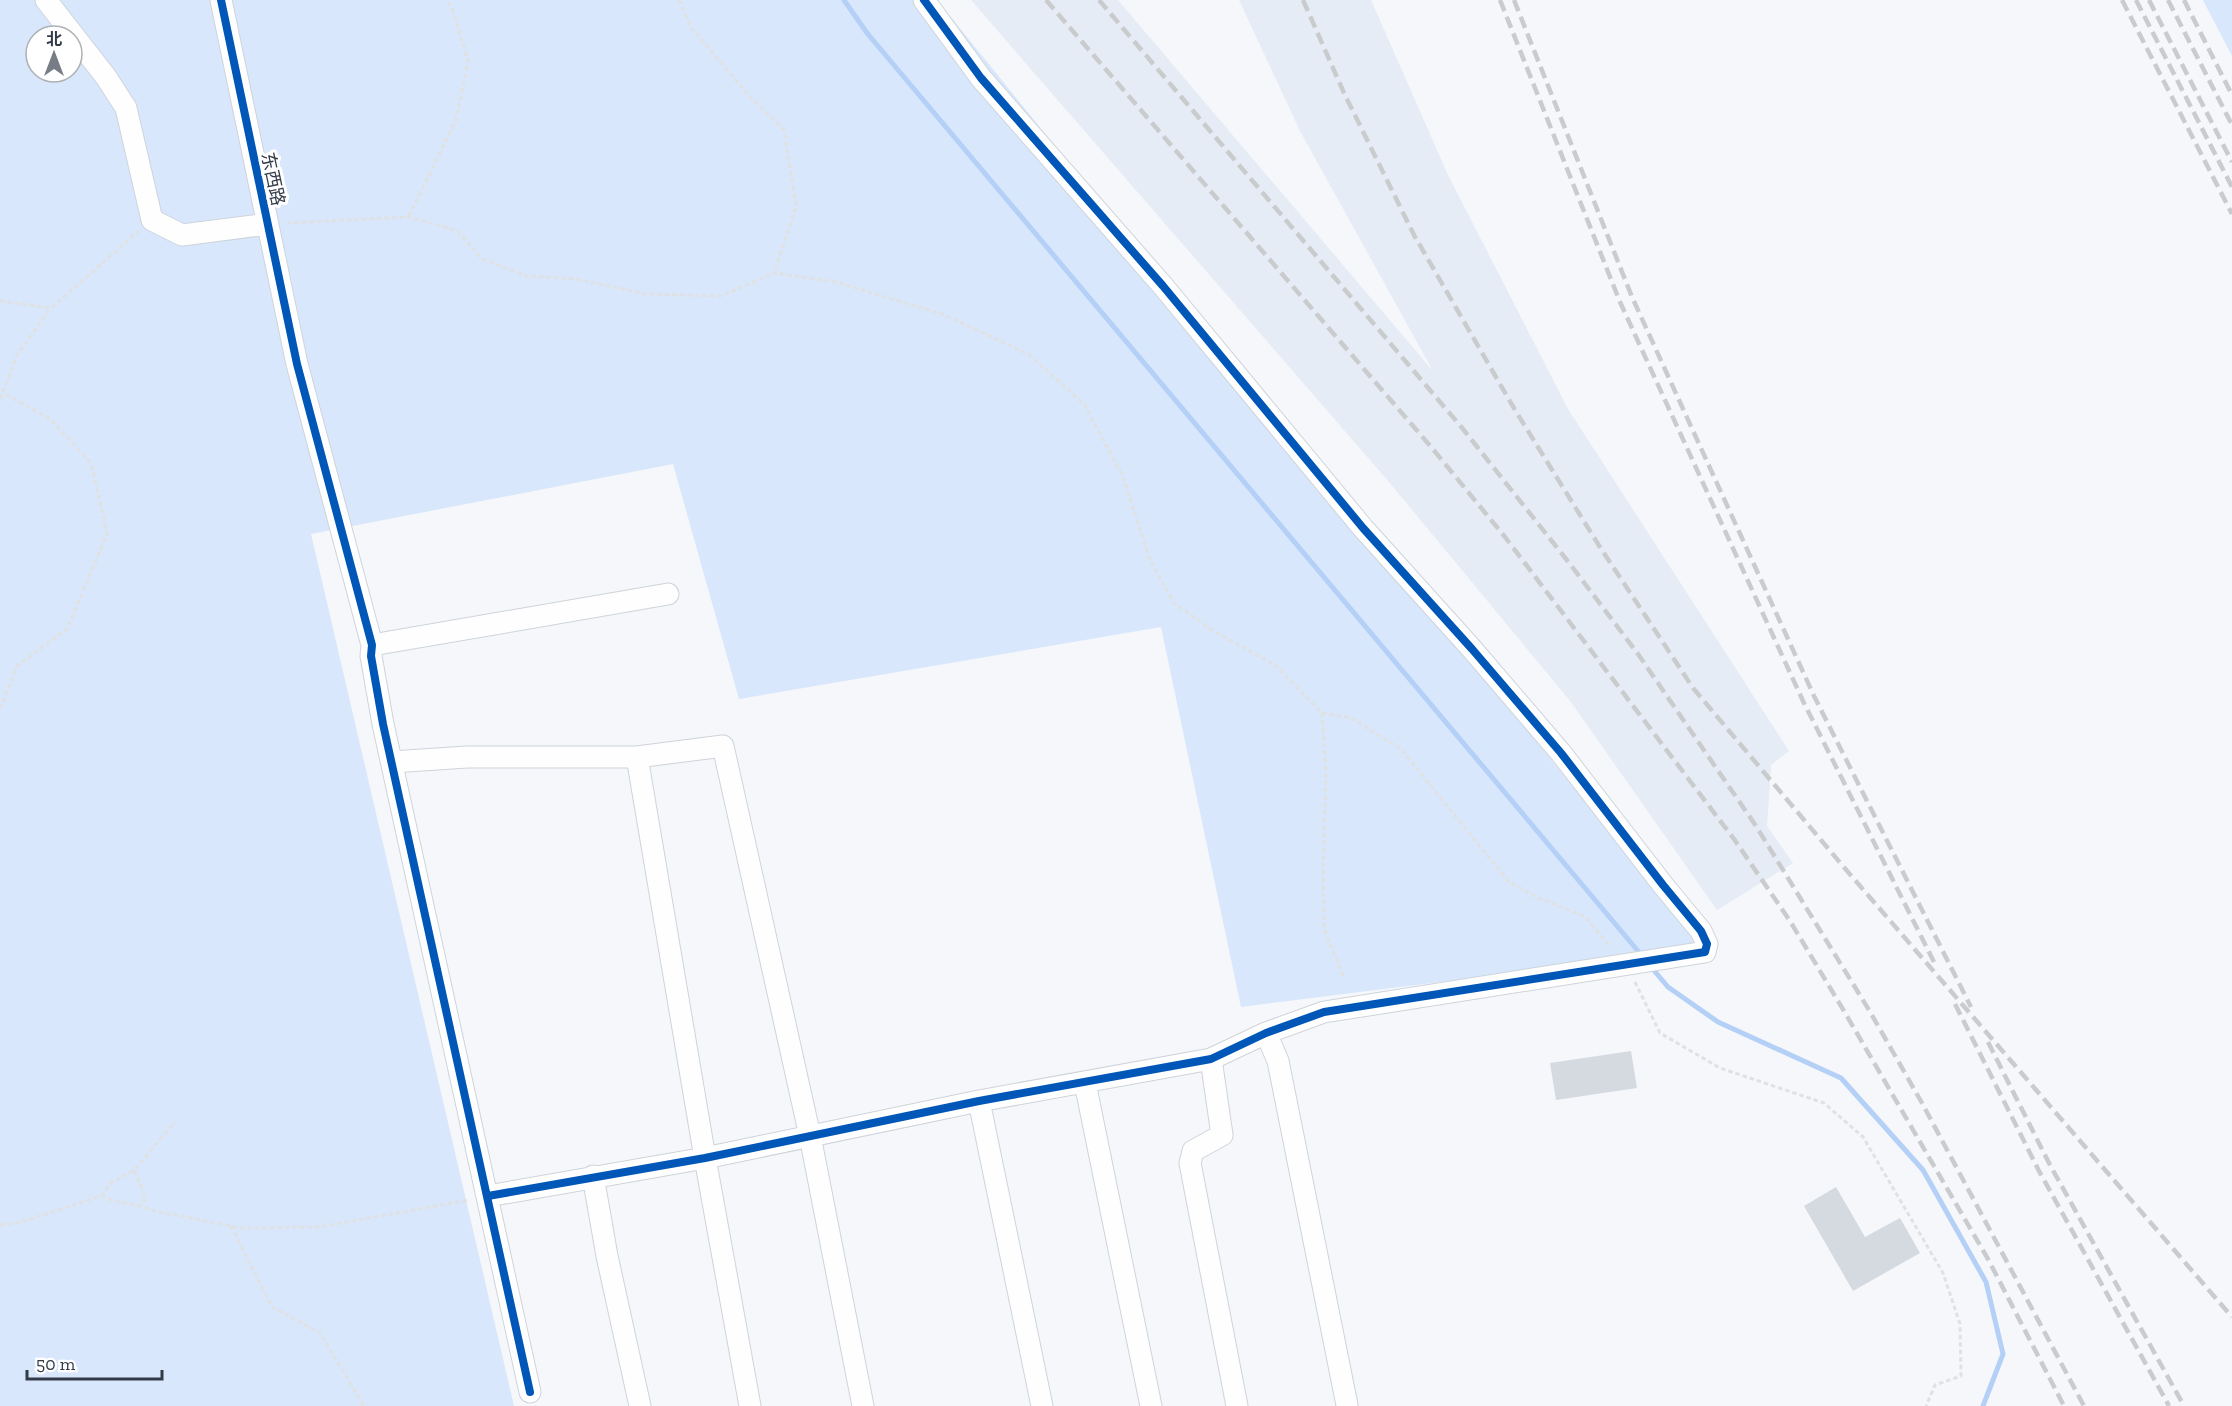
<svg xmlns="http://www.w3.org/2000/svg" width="2232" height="1406" font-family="'Zilla Slab','Noto Sans SC',serif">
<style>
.built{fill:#e5ecf6}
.green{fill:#d8e7fc;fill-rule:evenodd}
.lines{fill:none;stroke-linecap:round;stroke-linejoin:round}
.stream{stroke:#b4d0f7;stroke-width:5}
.building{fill:#d5dae1}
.street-casing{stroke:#ced4db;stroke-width:23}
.path{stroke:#e0e1e2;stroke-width:3;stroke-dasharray:4.5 3;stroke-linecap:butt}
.street{stroke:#fefefe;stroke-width:21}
.rail{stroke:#cacbcd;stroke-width:4.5;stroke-dasharray:12 6;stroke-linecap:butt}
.cycleway-casing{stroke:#fff;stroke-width:11}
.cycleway{stroke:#0057b8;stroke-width:8}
.labels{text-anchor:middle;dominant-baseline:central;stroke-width:6;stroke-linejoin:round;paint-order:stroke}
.street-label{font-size:18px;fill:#323b47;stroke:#fff}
</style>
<rect width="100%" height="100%" fill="#f5f7fa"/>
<path class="built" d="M971,0H1118L1433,371L1300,131L1239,0H1371L1448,175L1568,409L1789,751L1771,765L1767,826L1793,863L1717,910L1571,702L1389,482Z"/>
<path class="green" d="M0,0H937L1704,949L1241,1007L1161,627L739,699L673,464L311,534L514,1406H0ZM36,36H72V72H36Z
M2203,0H2232V56L2206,6Z"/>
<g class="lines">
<path class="stream" d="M844,0L867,33L1643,957
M1651,967L1668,987L1718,1022L1841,1078L1923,1170L1986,1282L2003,1354L1983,1406"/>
</g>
<path class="building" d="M1631,1051L1637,1088L1556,1100L1550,1063Z
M1836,1187L1865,1237L1900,1218L1920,1253L1853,1291L1804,1206Z"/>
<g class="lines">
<defs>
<path id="street" d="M46,0L106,77L126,108L152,220L182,235L268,224
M221,0L297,364L372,645L371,656L383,724L530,1392
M372,645L668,594
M637,757L705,1158L750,1406
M392,762L467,757H637L723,746L810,1136L863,1406
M1266,1033L1278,1061L1347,1405
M1211,1059L1222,1135L1193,1151L1190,1163L1237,1406
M1085,1083L1151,1406
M979,1101L1042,1406
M593,1176L607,1256L640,1406
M488,1196L705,1158L979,1101L1211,1059L1266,1033L1324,1012L1705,952L1707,944L1701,931L1663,885L1561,753L1472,649L1363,528L1163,286L981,78L924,0"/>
</defs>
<use href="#street" class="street-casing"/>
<path class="path" d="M679,0L691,27L749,96L784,130L796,206L774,273
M409,216L456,120L468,61L452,8L446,0
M287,223L409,217L458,231L481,258L526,276L576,279L646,294L721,296L774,273L836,282L945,315L1028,354L1084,404L1123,477L1149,558L1174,603L1212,630L1275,665L1322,713L1351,718L1401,749L1508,881L1536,897L1584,916L1611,947
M0,301L51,308L139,231
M0,399L17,355L51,308
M0,709L17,666L67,629L107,534L91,463L49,418L3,393
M1322,713L1326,774L1323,870L1324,929L1343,976
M1635,982L1660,1033L1720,1068L1824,1103L1863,1137L1943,1273L1960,1324L1961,1376L1935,1385L1926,1406
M134,1171L144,1192V1206
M101,1196C118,1204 137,1203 154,1211L242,1228L319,1227L469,1200
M0,1225L21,1222L101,1196L111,1183L134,1170L175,1122
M231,1226L272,1307L320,1333L364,1406"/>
<use href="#street" class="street"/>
<path class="rail" d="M1046,0L1432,448L1505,537L1734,839L1790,921L1844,1011L1988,1259L2064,1406
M1099,0L1463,429L1570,564L1638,654L1756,826L1869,1010L1922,1103L2084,1406
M1303,0L1344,93L1414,235L1515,410L1598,544L1693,688L1842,865L2232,1317
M1500,0L1620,302L1803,701L1936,966
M1514,0L1632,297L1814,696L1971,1007
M2122,0L2232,214
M2136,0L2232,187
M2149,0L2232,162
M2168,0L2232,125
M2184,0L2232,95
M1955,1004L2039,1171L2169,1406
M1988,1042L2050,1165L2184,1406"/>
<defs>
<path id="cycleway" d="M221,0L297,364L372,645L371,656L383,724L530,1392
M488,1196L705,1158L979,1101L1211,1059L1266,1033L1324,1012L1705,952L1707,944L1701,931L1663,885L1561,753L1472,649L1363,528L1163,286L981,78L924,0"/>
</defs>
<use href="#cycleway" class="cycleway-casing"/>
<use href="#cycleway" class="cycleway"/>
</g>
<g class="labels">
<g class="street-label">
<text transform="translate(273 179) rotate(78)">东西路</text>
</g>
</g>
<g transform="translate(54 54)"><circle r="28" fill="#ffffff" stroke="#adb1b5" stroke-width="1.5"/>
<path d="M0-4.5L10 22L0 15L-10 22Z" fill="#767d86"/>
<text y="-9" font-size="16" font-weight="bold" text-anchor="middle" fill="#323b47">北</text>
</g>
<path d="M27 1370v9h135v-9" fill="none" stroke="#323b47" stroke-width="3"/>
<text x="36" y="1370" font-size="18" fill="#323b47" stroke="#ffffff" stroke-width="4.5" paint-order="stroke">50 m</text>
</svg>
